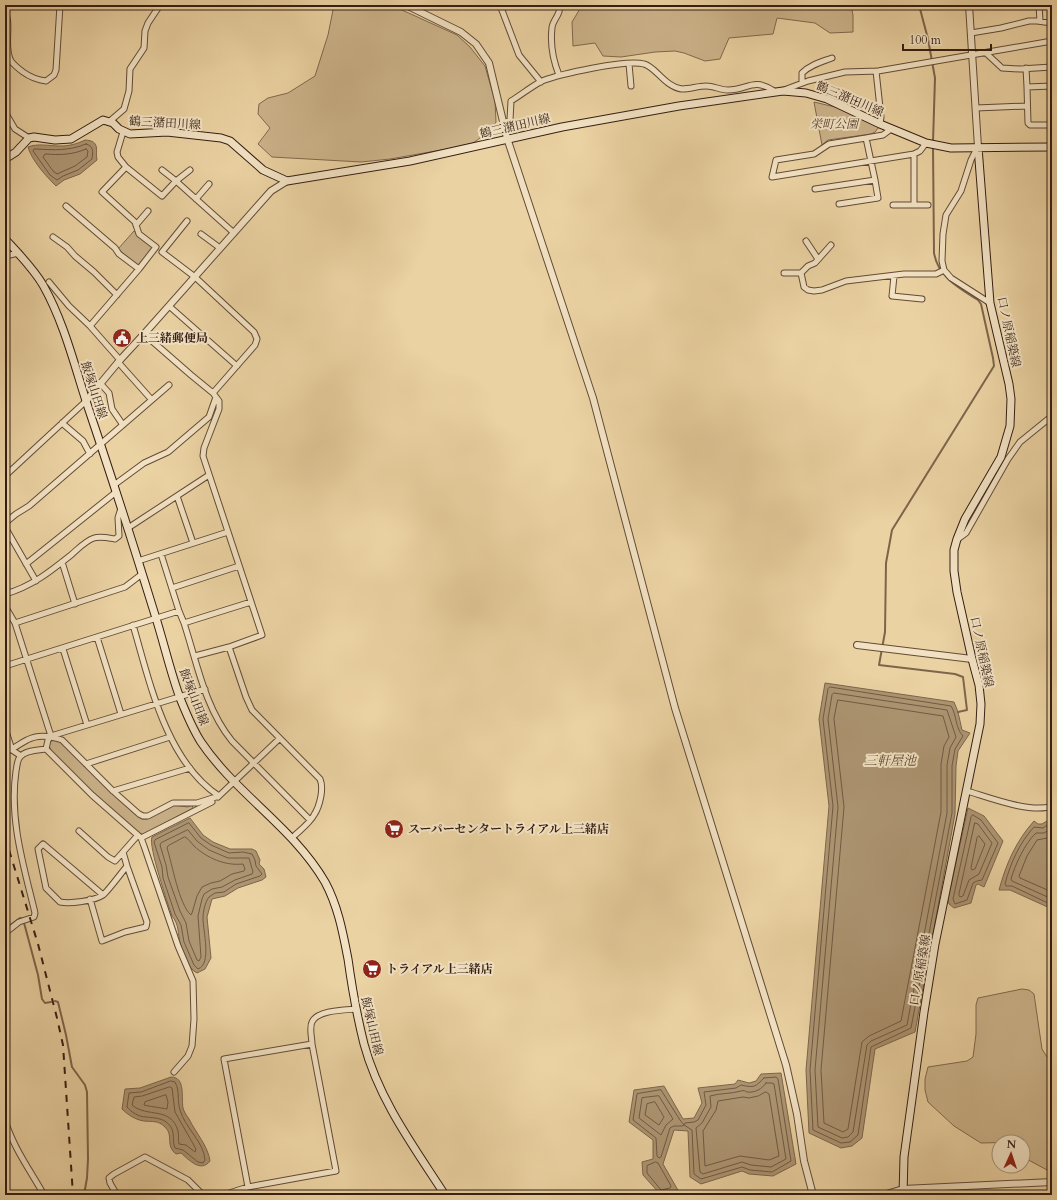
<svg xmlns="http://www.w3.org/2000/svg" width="1057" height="1200" font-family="Cardo,'Noto Serif JP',serif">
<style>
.green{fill:#ccb38a;stroke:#80684f}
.water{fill:#ad9572;stroke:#7d654c}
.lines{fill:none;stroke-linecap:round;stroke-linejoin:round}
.shore{stroke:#705a43;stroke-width:1}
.stream{stroke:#7d654c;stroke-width:2}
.minor-casing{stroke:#624b38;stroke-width:7}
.tertiary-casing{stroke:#624b38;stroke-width:8}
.secondary-casing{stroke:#341e14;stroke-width:9}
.minor{stroke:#f2e2c3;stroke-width:5}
.tertiary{stroke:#f2e2c3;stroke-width:6}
.secondary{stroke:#f2e2c3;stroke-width:7}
.rail{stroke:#341e14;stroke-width:2;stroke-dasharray:7 7;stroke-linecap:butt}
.labels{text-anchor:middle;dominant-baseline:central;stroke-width:4;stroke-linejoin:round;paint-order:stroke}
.street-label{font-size:12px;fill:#341e14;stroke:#f2e2c3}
.park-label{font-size:12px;font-style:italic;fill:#5a4332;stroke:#f2e2c3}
.poi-label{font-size:12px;font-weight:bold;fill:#341e14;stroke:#f2e2c3;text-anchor:start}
.water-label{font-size:13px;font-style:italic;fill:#5e4835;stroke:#f2e2c3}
</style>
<rect width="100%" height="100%" fill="#ebd2a2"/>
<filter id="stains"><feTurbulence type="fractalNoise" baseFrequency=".005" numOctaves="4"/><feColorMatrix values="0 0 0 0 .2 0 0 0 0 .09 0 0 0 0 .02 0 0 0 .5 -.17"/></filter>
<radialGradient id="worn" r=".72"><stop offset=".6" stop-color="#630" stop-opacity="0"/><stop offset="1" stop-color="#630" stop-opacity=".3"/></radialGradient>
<path class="green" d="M334,5H391L457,35L470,47L485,66L495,101L496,122L490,131L473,143L447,149L390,159L361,162L272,157L258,144L270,128L258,114L259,104L268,98L288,93L315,76L328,35Z
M593,5H851L853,15V32L830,33L815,23L777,18L773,34L729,38L720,59L705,61L684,53L675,51L655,52L621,57L603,56L595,43L573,46L572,22L581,7Z
M814,102L835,107L879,127L875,132L871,134L828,140L822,145Z
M134,231L154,248L138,266L118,249Z
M54,740L60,741L112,793L142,819H147L173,805L188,807L192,805L193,808L144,834H139L93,793L51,750L49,746L50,742Z
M1022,989L1029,990L1034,994L1042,1049L1047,1057L1052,1058V1171L1047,1170L1023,1157V1142L981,1143L954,1126L928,1102L925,1090V1079L928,1067L967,1061L973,1057L976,1034V1005L978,998Z"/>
<path class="water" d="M85,140C101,141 95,150 97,160L80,174L64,180L56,186C46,176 32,161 28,147C38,143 49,146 60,146C69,146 77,144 85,140Z
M825,683L954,702L958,712L962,730L970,733L958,751L956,766L955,814L915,1032L875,1049L862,1138L852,1146L841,1148L809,1133L806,1070L829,806L819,719Z
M968,808L984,816L1003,841L984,887L978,884L976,885L971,903L954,908L949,904L948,899Z
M190,818L203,835L213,842L230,849H252L256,851L260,860L259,864L264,869L266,877L262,880L238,888L225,896L212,899L207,917L211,958L205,969L197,973C188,969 183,952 180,943C178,934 179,924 172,916C168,904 148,846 152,837Z
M1052,818V909L1010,890H999C1006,864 1016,841 1034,821L1038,824H1042Z
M781,1073L796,1164L773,1176L749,1174L742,1171L701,1184L690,1177L688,1131L674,1130L663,1164L679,1192L660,1194L643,1175L642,1162L653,1159V1140L629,1122L634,1090L664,1086L683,1119L694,1118L702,1103L698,1088L735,1084L738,1080L749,1083L756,1081L761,1074Z
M171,1077C186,1077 181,1098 183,1108C184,1112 187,1116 189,1119C196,1133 208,1146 210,1161C201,1173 189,1160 181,1153L176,1154C165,1146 174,1135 165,1127C158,1120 152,1122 144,1121C136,1120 128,1115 122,1109L125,1089L140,1088Z"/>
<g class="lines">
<path class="shore" d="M86,144C94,146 93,152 92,159L78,170L63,176L57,180L50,175L33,151L34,149H36C54,150 69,151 86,144Z
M86,149L88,151L87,157L75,166L57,174L53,171L43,157L45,154C60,155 72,155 86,149Z
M830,687L951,706C957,715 955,728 963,736L955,749L952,766V813L911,1028L871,1047L858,1135L850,1142L841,1143L813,1130L810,1070L833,806L823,719L828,689Z
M834,693L947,710L956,737L950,748L947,765V813L907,1025L871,1041L867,1045L853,1132L848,1137L842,1138L818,1127L815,1070L838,807L828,719L832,695Z
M838,700L943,716L949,737L944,746L941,764V812L901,1021L869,1036L862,1042L848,1129L843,1132L824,1123L821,1070L844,807L834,719Z
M973,815L981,820L998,843L982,880L977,881L973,883L967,900L955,904L953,899L971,817Z
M1052,822L1043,828L1034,827C1020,842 1010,864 1005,884L1006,886H1012L1052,905
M189,823L201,838L211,845L229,853L243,852L252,854L255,860L256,866L262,874L260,876L236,884L224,892L215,893L209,897C205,902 203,912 203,918C203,931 212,964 198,969L194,965L184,942L181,925L175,914L163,878L162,867L154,842L155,840Z
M975,823L978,824L992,843L979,874L969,880L963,896L960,897L959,895Z
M1052,828L1044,833H1036C1025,843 1015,865 1011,879L1012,881L1052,899
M188,830L197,841L209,850L228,858H249L253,872L252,874L235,880L222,887L212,889L204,894L202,899L198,916L201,957L199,961L197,960L189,941L186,923L180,911L168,877L166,865L160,845L161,843Z
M979,836L985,844L975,869L972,870L971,868L977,838Z
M1052,836L1047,838L1037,840L1027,856L1019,876L1020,878L1052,892
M185,837C189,839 191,843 194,846C207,858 225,866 243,864L245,869L244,871L232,874L220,881L211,883L202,887L197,896L192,913L191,915C179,905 172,863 167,848L168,846Z
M764,1078L776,1077L778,1079L791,1161L772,1172L750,1170L742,1167L701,1179L694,1174L692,1130L684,1125L685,1123L694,1122L698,1120L706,1105L704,1092L736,1088L741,1085C755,1088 755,1087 764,1078Z
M171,1081L175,1082C180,1091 177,1101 180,1110C185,1128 204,1142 205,1160L203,1163L198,1162L183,1150L175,1148C172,1141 175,1134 171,1127C165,1118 156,1118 146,1117C139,1117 131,1112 127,1107L129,1093L141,1092Z
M766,1083H772L774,1084L786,1159L771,1167L751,1165L742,1162L703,1174L700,1172L696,1128L702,1123L711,1107L710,1096C720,1093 731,1094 741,1091C744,1090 745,1091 747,1092C755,1093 762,1089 766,1083Z
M170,1087L172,1088L175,1112L196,1149L195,1152L186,1145L179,1144C178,1140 179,1135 178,1131C171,1106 147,1118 132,1105L134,1097L142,1096Z
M661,1090L680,1120L684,1125L682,1126H674L670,1128L661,1157L659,1158L657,1156L656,1138L633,1120L637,1094Z
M766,1092L769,1094L779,1156L769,1160L740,1156L705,1166L703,1131L716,1110L718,1101L743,1097L749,1098L758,1096Z
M166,1095L168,1102L167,1109C162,1108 147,1106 144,1105L145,1102Z
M659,1096L673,1119L666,1125L661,1135L639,1118L642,1098Z
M655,1102L664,1117L659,1125L645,1115L647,1104Z
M656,1162L658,1163L671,1186L670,1188L661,1190L647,1173V1166Z"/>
<path class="stream" d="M919,5L928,39L935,78L933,142
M933,147L934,253C938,277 959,288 978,300L981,304L993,358L994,366L892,530L886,563L885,632L879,665L955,674L963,677L967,710L958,712
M5,929L20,918L23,919L38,975L42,999L45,1003L51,1002
M55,1001L58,1002L66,1035L72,1067L85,1085L87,1092L88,1159L87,1178L84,1195"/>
<defs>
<path id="minor" d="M500,5L519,55L541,82
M558,5C563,13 552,20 552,28C550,45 553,60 559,75
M1039,5L1040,21
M5,8L6,5
M5,13C12,23 3,48 11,61C14,65 19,69 23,72C30,77 37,80 46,81L54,75L56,70L60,5
M971,33L1001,28L1029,21H1037L1052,23
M986,53L1002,68L1020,69L1052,67
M629,64L631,86
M1026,68L1027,87
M876,71L881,117L880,124
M802,83V73C810,65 821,62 832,58
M1052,86L1027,87L1028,123L1030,125H1052
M784,90L808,81L845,72L878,71L1052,41
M976,108L1027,106
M5,112L15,129L29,138
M110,121L124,109L129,91L130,69L144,48L145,31L148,23L160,5
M504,123L510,120L511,101C521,95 532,86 542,81C560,74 627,59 644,64C656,67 665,87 682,89C690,89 698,86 706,86C714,86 720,90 728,90C748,90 753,77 774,91
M866,138L883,135L891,129
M126,167L162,196L176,181L234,233
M162,170L176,181L190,170
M815,189L875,180L866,138L829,144L814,154L776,160L772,177L914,154L920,151L926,143
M196,199L209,184
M839,204L878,198L875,180
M893,205H914V154
M914,205H928
M66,206L115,248L119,254L139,269
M187,221L162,252L195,277L254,332L257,339L255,345L213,393
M136,225L148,211
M201,234L220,248
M53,237L67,247L75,256L94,272L117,295
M806,241L818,259
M831,245L815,263L808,266L801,273L804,287L808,290L814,291L822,290L846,281L904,274H936L944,270L951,278L990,303
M5,256L19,253
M944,270L942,261L943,234L946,215L961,191L971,160L977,148
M784,273H801
M894,276L892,296L922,299
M49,282L69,306L90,326
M169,306L237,366
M144,334L191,375L213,393L219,401V409L204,448L203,456L262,635L229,647L246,697L252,710L320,779C324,788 320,806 314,815C310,823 298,832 292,838
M120,360L90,326L139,269L156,247L139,234L135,222L102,192L126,167L118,157L117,152L123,132
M118,362L151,399
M100,383L109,393L112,409L123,425
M62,423L83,441L90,454
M5,476L86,401
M114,485L144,463L168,452L209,417L216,397
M177,496L193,543
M5,523L16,514L29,506L169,385
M5,527L36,581
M128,528L209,475
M958,539L966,533L1008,459L1020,442L1052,416
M161,554L179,611
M138,561L228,532
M62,562L75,604
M26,564L116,492
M172,588L239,566
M5,594C31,587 51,571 71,555C78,549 85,541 94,538C100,536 109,538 115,539L119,536L118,518L121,508
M5,606L15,623L51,736
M15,623L125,587L142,574
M184,623C197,663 205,708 232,741L310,820
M133,625C150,683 166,761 219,796L218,797
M97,637L121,714
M63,649L87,725
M195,656L229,647
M5,666L179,611L184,623L251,602
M5,728L12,750L21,756
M46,749L48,740L51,736L205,689
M5,752C14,749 19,744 27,740C38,734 51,736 62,740L113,791L139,814L143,816H148L173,803H197L219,796L279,739
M86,764L170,737
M113,791L190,768
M967,791C988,797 1031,814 1052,806
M79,831L108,857L115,861L123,852
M141,838L212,802
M103,895L43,844L38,849L46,888L60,902C70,904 94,901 103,895C108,891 122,872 127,866L123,852L138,835
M90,899L102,941L125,932L146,927L147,922L127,866
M5,933L19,922L34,917L35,913C24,867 9,820 16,771C17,767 17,760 20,757C25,750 39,750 46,749L92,795L141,838L144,846L178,946L193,981L194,1019L192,1046L188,1056L174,1072
M5,1120C13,1147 30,1170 44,1195
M248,1187L224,1059L312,1044
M117,1195L110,1183L109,1178L114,1174L145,1157L188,1180L203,1195
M223,1195L248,1187L336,1171L312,1044C312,1038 309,1028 312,1022C317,1010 345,1010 356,1009"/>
<path id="tertiary" d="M406,5L461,32L476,44L489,63L507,138L593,398L675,708L786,1065L797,1114L804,1161L813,1195
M969,5L978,147
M86,401L120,360L144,334L271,191L287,181
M857,645L972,659
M883,1195L903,1189L1052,1182"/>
<path id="secondary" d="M5,159L16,152L29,138L34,137L55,140L71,139L103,120L113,123L119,129L130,134L167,132L221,138L230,141L263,170L287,181L410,161L562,127L679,106L783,91L806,93L827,99L880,124L926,143L951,148L1052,147
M5,239C18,253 33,268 43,285C65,324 75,368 89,410C112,478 134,547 155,615C164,643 170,671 180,698C186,713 192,728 201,742C236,794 293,827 325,882C338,906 343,933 348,959C352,988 357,1016 364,1044C379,1100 414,1147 445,1195
M903,1195L904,1157L924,1012L935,944L980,724L981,704L979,685L972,659L957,592L954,571V550L957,539L965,519L1001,457L1010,426L1011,399L1009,384L990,303L978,147"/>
</defs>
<use href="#minor" class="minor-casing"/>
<use href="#tertiary" class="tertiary-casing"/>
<use href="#secondary" class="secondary-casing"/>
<use href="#minor" class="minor"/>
<use href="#tertiary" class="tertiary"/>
<use href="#secondary" class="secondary"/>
<path class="rail" d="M5,837L38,944L57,1018L63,1045L73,1195"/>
</g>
<defs>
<symbol id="civic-disc" viewBox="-11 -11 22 22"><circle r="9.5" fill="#8f2418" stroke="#f2e2c3"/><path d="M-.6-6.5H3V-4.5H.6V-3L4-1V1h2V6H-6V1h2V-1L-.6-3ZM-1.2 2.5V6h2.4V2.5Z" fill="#fff"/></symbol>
<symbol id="supermarket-disc" viewBox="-11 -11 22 22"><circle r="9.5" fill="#8f2418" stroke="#f2e2c3"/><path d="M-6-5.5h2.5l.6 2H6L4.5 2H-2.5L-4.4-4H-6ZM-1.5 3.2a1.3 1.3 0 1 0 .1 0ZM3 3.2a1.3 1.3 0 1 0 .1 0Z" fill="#fff"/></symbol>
</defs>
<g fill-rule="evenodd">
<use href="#civic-disc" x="111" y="327" width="22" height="22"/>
<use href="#supermarket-disc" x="383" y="818" width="22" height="22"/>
<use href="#supermarket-disc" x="361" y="958" width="22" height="22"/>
</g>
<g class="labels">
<g class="street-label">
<text transform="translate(850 99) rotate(23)">鶴三潴田川線</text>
<text transform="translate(165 123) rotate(3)">鶴三潴田川線</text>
<text transform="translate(515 126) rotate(-13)">鶴三潴田川線</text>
<text transform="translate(1009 332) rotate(78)">口ノ原稲築線</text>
<text transform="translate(94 390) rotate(72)">飯塚山田線</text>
<text transform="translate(982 652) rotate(78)">口ノ原稲築線</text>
<text transform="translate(194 697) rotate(69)">飯塚山田線</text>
<text transform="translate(920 970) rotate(-80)">口ノ原稲築線</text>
<text transform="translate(372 1026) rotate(77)">飯塚山田線</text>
</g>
<g class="park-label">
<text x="834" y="124">栄町公園</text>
</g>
<g class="poi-label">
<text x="136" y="338">上三緒郵便局</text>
<text x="408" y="829">スーパーセンタートライアル上三緒店</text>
<text x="386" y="969">トライアル上三緒店</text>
</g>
<g class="water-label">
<text x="890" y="761">三軒屋池</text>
</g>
</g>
<rect width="1057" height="1200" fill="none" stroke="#ebd2a2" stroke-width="20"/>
<rect x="6" y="6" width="1045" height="1188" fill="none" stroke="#341e14" stroke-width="2"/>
<rect x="10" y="10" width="1037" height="1180" fill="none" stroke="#341e14"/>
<g transform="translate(1011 1154) rotate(3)"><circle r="19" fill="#f2e2c3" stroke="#a6947d"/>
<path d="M0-3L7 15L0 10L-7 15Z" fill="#8f2418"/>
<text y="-6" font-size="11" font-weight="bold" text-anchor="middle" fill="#341e14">N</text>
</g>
<path d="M903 44v6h88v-6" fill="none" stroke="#341e14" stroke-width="2"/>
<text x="909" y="44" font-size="12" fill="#341e14" stroke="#f2e2c3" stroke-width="3" paint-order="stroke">100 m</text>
<rect width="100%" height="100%" filter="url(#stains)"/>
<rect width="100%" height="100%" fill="url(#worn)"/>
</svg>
